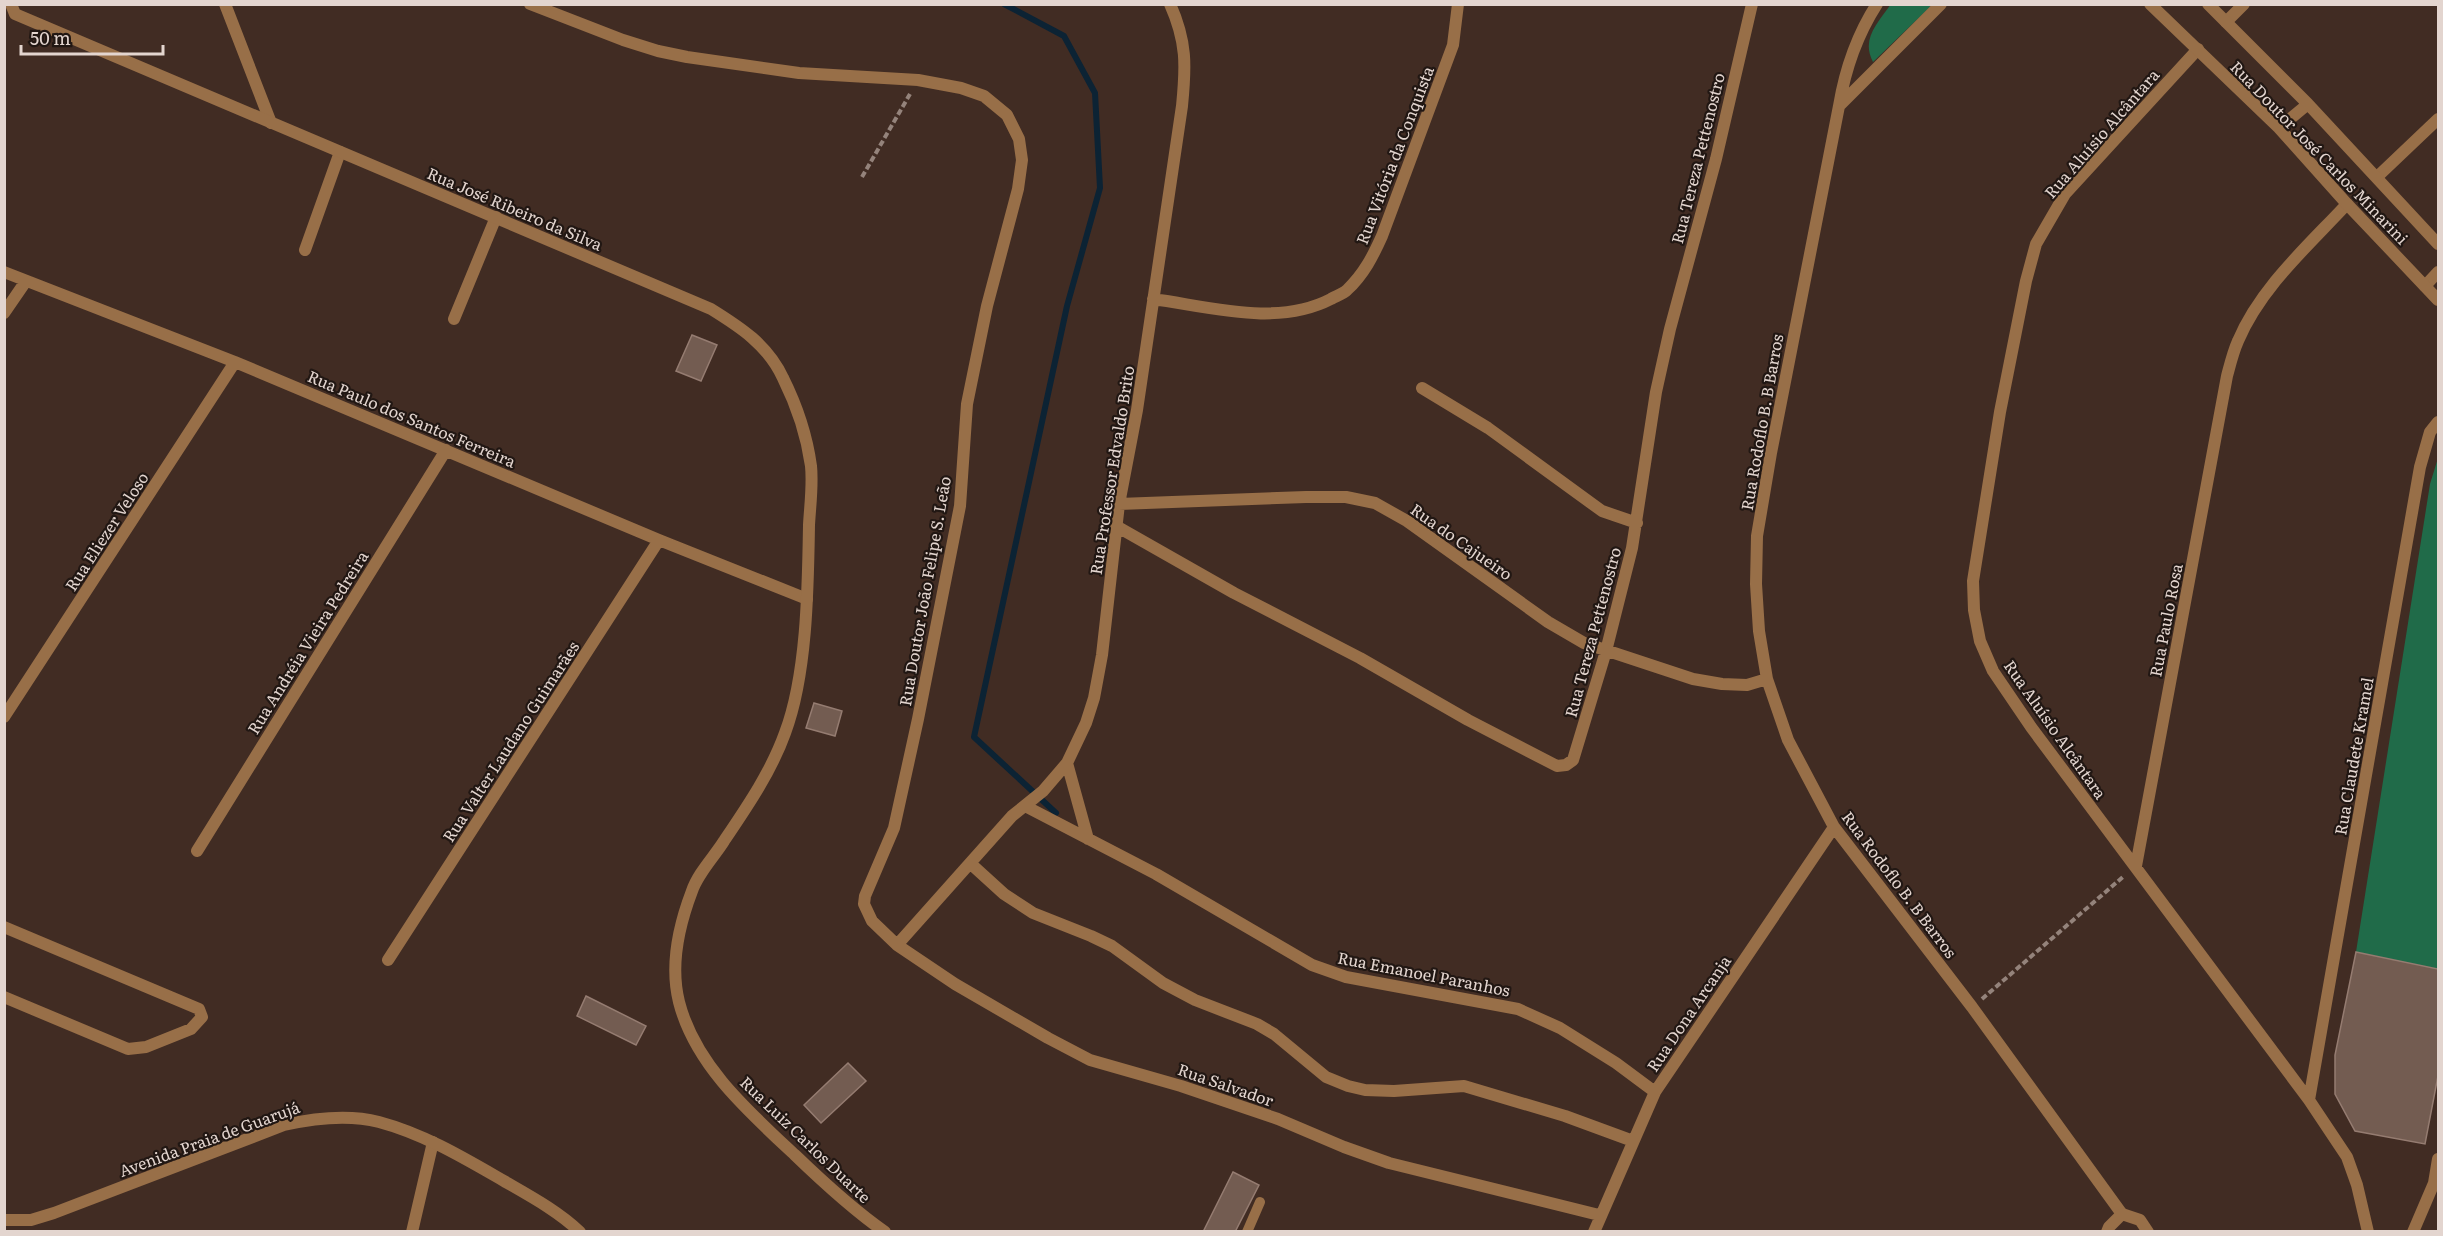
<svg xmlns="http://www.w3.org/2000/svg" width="2443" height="1236" font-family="Literata,serif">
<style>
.green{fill:#206b49}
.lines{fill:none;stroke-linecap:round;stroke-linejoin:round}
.stream{stroke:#0c2334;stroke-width:6}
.building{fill:#735c51;stroke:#957c71;stroke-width:1.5}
.path{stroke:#94837b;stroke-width:4;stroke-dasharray:6 3;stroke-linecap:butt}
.service{stroke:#986f48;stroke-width:10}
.minor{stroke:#986f48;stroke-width:12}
.tertiary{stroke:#986f48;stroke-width:12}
.labels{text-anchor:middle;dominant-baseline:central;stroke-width:4.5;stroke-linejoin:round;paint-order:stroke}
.street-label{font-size:16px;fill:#e3d5cf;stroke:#211713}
</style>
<rect width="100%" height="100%" fill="#412c23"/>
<path class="green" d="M1891,4L1932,5L1873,62C1861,39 1877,24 1891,4Z
M2438,458V969L2356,952L2430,484Z"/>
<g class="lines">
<path class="stream" d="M1004,4L1064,36L1095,93L1100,188L1067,306L974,737L1056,813"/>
</g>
<path class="building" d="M692,335L717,345L701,381L676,371Z
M814,703L842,711L835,736L806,728Z
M2356,952L2438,969V1076L2425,1144L2355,1131L2335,1094V1055Z
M586,996L646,1026L636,1045L577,1016Z
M848,1063L866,1081L821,1123L804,1105Z
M1233,1172L1259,1185L1235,1232H1203Z"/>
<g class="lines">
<path class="path" d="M862,177L910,94
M1982,999L2124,876"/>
<path class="service" d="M1247,1232L1260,1202"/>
<path class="minor" d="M225,4L271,123
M530,4L623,40L658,51L687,57L799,73L918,80L961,88L984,96L1007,115L1019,139L1022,160L1018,189L987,306L967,404L960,506L918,719L894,828L865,896L864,904L872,921L897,945L955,984L1048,1038L1090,1060L1181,1086L1278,1119L1344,1147L1389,1163L1599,1215
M1941,4L1839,106L1771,453L1757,536L1756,584L1759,631L1767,679L1788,740L1834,827L1972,1007L2122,1214
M2226,22L2244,4
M2198,49L2065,194L2036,244L2026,281L2000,412L1973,581L1974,610L1980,641L1993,671L2031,727L2309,1100L2347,1157L2357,1185L2368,1232
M1839,106C1845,70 1857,35 1877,4
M2377,177L2438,119
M305,250L340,152
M4,272L235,362L659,540L807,599
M2425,286L2438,272
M1153,299C1211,307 1277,327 1331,299C1336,296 1343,294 1347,290C1364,274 1373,256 1382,236L1453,45L1458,4
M4,313L26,281
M454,319L496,217
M1422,388L1488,428L1602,511L1637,523
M1119,504L1306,497H1346L1375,503L1407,521L1548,622L1584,643L1693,679L1722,684L1747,685L1767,679
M1116,526L1234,593L1360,658L1468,720L1557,766L1566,765L1573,760L1606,651L1632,548L1656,392L1670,329L1716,159L1752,4
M4,717L235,362
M1067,763L1088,839
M1025,806L1156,874L1312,965L1346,977L1518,1009L1560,1028L1616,1063L1655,1092
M197,851L446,450
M971,864L1004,894L1033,913L1091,936L1112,946L1163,983L1195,1000L1257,1024L1274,1034L1326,1077L1348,1086L1365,1090L1394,1091L1464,1086L1565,1116L1633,1141
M2136,866L2227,376C2230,365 2233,352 2238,341C2261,287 2308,246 2347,204
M4,927L199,1009L202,1017L191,1029L146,1047L128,1049L4,997
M897,945L1012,816L1043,791L1067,763L1086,723L1094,698L1102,655L1119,504L1137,410L1182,106C1186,66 1187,42 1170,4
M388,960L659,540
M2309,1100L2420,467L2430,432L2438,422
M412,1232L433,1142
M1594,1232L1655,1092L1834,827"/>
<path class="tertiary" d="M11,4L15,14L711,309C740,327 768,345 783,378C796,404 807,437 811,466C813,485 810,506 809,525C808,588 807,675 785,733C771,772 747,807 724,841C714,857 698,873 692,891C679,925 670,966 679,1002C695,1065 749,1112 795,1155C823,1182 852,1209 885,1232
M2150,4L2279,128L2347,204L2438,300
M2208,4L2308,104L2438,244
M2279,128L2308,104
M4,1220H31L54,1213L284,1125C315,1118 348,1114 379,1122C424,1134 464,1158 504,1181C530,1196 558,1211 580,1232
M2107,1232L2109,1227L2122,1214L2140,1220L2148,1232
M2413,1232L2434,1183L2438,1159"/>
</g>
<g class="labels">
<g class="street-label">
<text transform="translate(2101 133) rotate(-49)">Rua Aluísio Alcântara</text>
<text transform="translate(2320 152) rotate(46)">Rua Doutor José Carlos Minarini</text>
<text transform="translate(1394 155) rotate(-69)">Rua Vitória da Conquista</text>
<text transform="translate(1697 158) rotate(-76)">Rua Tereza Pettenostro</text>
<text transform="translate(515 208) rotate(23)">Rua José Ribeiro da Silva</text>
<text transform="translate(412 418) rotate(23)">Rua Paulo dos Santos Ferreira</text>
<text transform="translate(1761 422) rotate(-80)">Rua Rodoflo B. B Barros</text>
<text transform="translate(1111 470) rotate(-81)">Rua Professor Edvaldo Brito</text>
<text transform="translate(106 531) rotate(-57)">Rua Eliezer Veloso</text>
<text transform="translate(1462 541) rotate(35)">Rua do Cajueiro</text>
<text transform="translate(924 591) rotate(-80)">Rua Doutor João Felipe S. Leão</text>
<text transform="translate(2165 620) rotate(-79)">Rua Paulo Rosa</text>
<text transform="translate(1592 632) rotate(-75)">Rua Tereza Pettenostro</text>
<text transform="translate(307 642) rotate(-58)">Rua Andréia Vieira Pedreira</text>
<text transform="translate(2056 729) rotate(55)">Rua Aluísio Alcântara</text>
<text transform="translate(510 741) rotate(-57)">Rua Valter Laudano Guimarães</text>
<text transform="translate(2353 756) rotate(-80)">Rua Claudete Kramel</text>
<text transform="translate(1900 884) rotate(53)">Rua Rodoflo B. B Barros</text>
<text transform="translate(1424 973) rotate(11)">Rua Emanoel Paranhos</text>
<text transform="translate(1688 1013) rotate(-56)">Rua Dona Arcanja</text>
<text transform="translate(1226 1084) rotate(19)">Rua Salvador</text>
<text transform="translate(209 1138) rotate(-20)">Avenida Praia de Guarujá</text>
<text transform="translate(806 1139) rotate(44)">Rua Luiz Carlos Duarte</text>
</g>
</g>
<rect width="2443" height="1236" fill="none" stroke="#e3d5cf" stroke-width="12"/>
<path d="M21 45v9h142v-9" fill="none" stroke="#e3d5cf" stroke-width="3"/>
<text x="30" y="45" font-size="18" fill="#e3d5cf" stroke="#211713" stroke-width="4.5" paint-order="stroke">50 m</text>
</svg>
